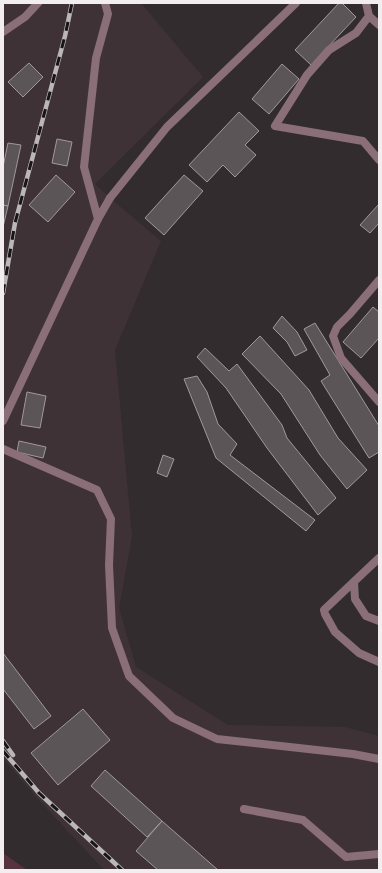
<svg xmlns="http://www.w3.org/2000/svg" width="382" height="873" font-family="'DejaVu Sans',sans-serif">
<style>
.built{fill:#3f3236}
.green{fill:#573341}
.building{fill:#5c5558;stroke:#a0999b}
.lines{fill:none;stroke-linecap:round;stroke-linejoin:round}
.lane{stroke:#8a6e78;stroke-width:8}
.street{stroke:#8a6e78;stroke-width:8}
.rail-casing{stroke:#bbb6b8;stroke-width:4.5}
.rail{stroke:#181516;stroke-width:3;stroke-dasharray:9;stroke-linecap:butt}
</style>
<rect width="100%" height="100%" fill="#322c2e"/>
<path class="built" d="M3,3H141L203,77L95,184L110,198L161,241L115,350L132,536L119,608L136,667L228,725L345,727L379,736V870H104L37,798L3,758Z"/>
<path class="green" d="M3,853L27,870H3Z"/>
<path class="building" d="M339,3H342L356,17L311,65L295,50Z
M29,63L43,77L23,97L8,82Z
M282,64L299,79L269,114L252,99Z
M239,112L259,131L245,145L256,155L235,177L223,165L207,182L189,165Z
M57,139L72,142L67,166L52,163Z
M8,143L21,145L8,206L3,205V167Z
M56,175L75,192L48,222L29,205Z
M184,175L203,191L164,235L145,218Z
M379,204V223L370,233L360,225Z
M3,205L8,206L3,227Z
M373,307L379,312V338L361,358L343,342Z
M282,316L297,332L307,350L295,356L287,342L273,328Z
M315,323L379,426V452L369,458L321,381L330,375L304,329Z
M260,336L309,390L338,438L367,470L347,489L320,455L281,394L242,354Z
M205,348L229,371L237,364L282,425L287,438L336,498L318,515L267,448L226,388L197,357Z
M197,376L207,392L218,424L237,444L230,455L315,520L306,531L216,458L184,379Z
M27,392L46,396L40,428L21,425Z
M19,441L46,447L43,458L17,452Z
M163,455L174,459L167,477L157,473Z
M3,653L51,716L34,729L3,689Z
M83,709L110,740L58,785L31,753Z
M105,770L162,821L147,837L91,786Z
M162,821L218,870H158L136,851Z"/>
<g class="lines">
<path class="lane" d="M366,3L369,16L379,25
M369,16L356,33L329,50L307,75L275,126L363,141L379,160
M3,32L25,17L38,3
M98,219L84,167L96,58L108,14L105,3
M3,421L98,219L110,198
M3,449L97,490L111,519L109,565L112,628L129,676L173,718L217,739L353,754L379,759
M379,558L324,610L325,614L335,632L359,653L379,662
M354,582L355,599L366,616L379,621
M244,809L303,820L346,857L379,854"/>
<path class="street" d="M110,198L167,127L296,3
M379,280L350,314L337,327L333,336L341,358L379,402"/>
<defs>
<path id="rail" d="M3,293L15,223L65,36L72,3
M3,741L13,755
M3,751L39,793L122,870"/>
</defs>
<use href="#rail" class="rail-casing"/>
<use href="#rail" class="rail"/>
</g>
<rect width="382" height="873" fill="none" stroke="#f2edef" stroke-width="8"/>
</svg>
